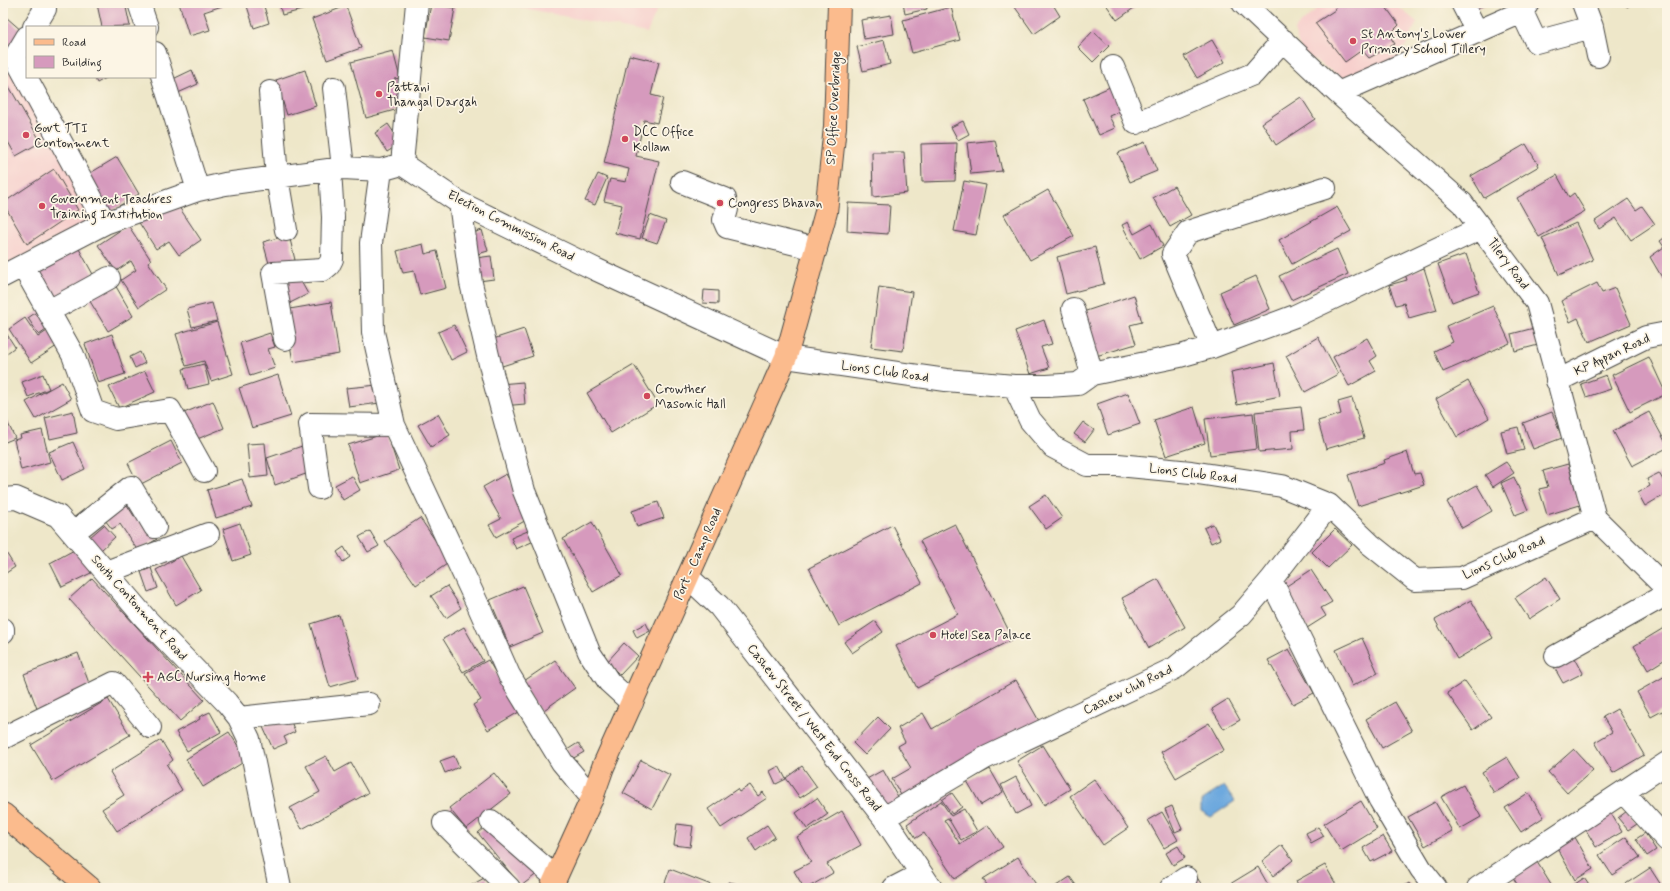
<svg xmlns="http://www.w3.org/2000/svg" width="1670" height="891" font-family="Mynerve,sans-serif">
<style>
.built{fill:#f7d0cd}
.water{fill:#6da9de;stroke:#4c6a84}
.building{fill:#d69abd}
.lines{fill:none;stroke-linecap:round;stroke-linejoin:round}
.minor-casing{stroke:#484743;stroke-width:24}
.major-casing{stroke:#484743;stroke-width:24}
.minor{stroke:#fff;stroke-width:22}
.major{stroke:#fbbb8d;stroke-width:22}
.poi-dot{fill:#d1495b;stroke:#fcf5e5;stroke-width:1.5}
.labels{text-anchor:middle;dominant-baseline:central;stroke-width:3.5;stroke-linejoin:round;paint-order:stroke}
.poi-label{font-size:13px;fill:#2b2b2b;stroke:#fcf5e5;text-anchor:start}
.street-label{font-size:13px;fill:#2b2b2b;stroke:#fcf5e5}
</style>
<rect width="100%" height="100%" fill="#fcf5e5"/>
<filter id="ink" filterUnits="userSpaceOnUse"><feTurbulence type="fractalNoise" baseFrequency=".025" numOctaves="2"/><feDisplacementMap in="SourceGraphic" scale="8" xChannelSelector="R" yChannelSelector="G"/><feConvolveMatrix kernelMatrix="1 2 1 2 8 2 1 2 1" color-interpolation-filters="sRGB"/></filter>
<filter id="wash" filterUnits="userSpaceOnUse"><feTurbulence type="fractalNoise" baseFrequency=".012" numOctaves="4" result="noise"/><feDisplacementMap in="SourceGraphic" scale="16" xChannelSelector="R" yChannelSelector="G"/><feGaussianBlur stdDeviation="0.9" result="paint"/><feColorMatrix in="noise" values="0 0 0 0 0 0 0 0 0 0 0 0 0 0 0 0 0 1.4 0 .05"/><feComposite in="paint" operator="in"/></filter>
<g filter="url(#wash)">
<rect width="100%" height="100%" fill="#eee7c9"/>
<path class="built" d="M499,3H660L647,33Z
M1323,3H1393L1417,22L1400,58L1354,85L1301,52L1294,30Z
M3,51L97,219L7,265L3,259Z"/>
<path class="water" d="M1224,786L1235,801L1211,817L1201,811V801Z"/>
<g id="blocks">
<path class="building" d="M101,3H125L130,26L102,27L97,4Z
M179,3H231L204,12L210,30L189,36Z
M246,3H263L269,23L254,28Z
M279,3H326V4L282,15Z
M903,3H926L927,9L905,14Z
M1012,3H1052L1060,16L1034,34Z
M1105,3H1141L1117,20Z
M1337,3H1383L1399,25L1389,35L1395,44L1369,58L1362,50L1345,62L1315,23L1335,10Z
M1471,3H1489L1474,9Z
M1625,3H1634L1627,7Z
M431,4L455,8L449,41L425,37Z
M346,6L361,48L327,60L312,19Z
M951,7L960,40L912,53L903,20Z
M891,15L894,34L864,39L861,20Z
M6,17L23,32L6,51L3,48V20Z
M1093,31L1109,46L1093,62L1078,47Z
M884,40L890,64L863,71L857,47Z
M1212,40L1225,62L1197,78L1184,56Z
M393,51L400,78L394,79L402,108L366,118L351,62Z
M629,55L659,62L651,95L663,98L657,123L644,120L636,156L659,161L640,239L615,233L622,205L604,201L610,179L626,182L629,169L604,163Z
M192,70L198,84L178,93L171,80Z
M305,70L316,106L287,115L276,80Z
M3,76L41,142L16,156L3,133Z
M94,77H108L97,83Z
M1112,86L1123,110L1109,116L1115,128L1099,135L1083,99Z
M1301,97L1315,119L1276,145L1262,123Z
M963,121L969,134L958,140L951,127Z
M388,124L401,143L387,152L375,133Z
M995,140L1002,171L971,174L967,143Z
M1145,142L1157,171L1130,182L1118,153Z
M957,143L955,181L922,182L921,144Z
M1526,144L1539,166L1484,198L1471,176Z
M872,152H904L907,193L873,197Z
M117,157L139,194L109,212L87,175Z
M54,169L78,210L27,244L3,203Z
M598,174L607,178L595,205L585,201Z
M1557,175L1569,197L1574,193L1585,211L1539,237L1517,198Z
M964,181L986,185L976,235L954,231Z
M1174,186L1191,215L1170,227L1153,198Z
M1048,190L1074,236L1030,260L1004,215Z
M173,198L201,240L179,255L169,241L156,249L138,221Z
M1628,199L1636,210L1642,206L1655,224L1631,240L1616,218L1599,229L1595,221Z
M848,203L890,205L888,234L847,231Z
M1337,207L1351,231L1292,264L1279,240Z
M650,215L666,221L657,243L642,238Z
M1128,222L1134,234L1152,224L1163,246L1140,259L1122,225Z
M1576,223L1593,260L1559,275L1542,238Z
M128,225L151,260L148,262L166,289L139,307L121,280L136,270L131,261L116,271L98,245Z
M482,230L488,251L464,258L458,238Z
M289,235L295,260L270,267L263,242Z
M1667,236V286L1650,257L1664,247L1660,241Z
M423,244L425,254L437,251L446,288L420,295L414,271L403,273L397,251Z
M78,247L95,278L49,303L32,272Z
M1095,247L1104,284L1066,294L1057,257Z
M1337,249L1348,274L1291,300L1279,276Z
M1466,254L1479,292L1452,302L1438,264Z
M491,256L494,279L471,282L468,259Z
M1424,268L1437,310L1409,318L1404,303L1396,305L1389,285L1407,280L1405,274Z
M298,276L308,294L288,304L278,286Z
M1256,276L1270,309L1234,325L1220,292Z
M114,283L133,316L108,331L88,298Z
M1597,283L1602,293L1615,288L1631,324L1589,342L1578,318L1570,322L1561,301Z
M879,287L912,292L903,351L871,347Z
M704,290L718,291V304L703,303Z
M1134,295L1142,322L1130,325L1136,344L1096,356L1083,312Z
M331,302L339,354L293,362L284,310Z
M212,303L217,321L192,327L187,309Z
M1493,306L1510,343L1443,372L1434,351L1453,342L1446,326Z
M42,308L53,325L39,335L28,318Z
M25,318L38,337L53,327L63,342L31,363L9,329Z
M1044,320L1052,344L1041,347L1049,368L1030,374L1015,331Z
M217,322L233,374L211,381L204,361L186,366L176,334Z
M454,325L467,352L451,360L438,332Z
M1534,328L1538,345L1515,351L1511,334Z
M524,329L533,356L496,368L487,341Z
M6,333L15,347L3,356V335Z
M270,333L275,347L268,349L275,368L250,376L240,343Z
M112,334L125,374L98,383L85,344Z
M1318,337L1338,374L1305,392L1286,356Z
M1367,338L1377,356L1370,361L1376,371L1349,386L1333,357Z
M140,352L145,363L135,368L130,357Z
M1649,357L1666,394L1630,412L1612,375Z
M1274,363L1280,396L1237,405L1231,372Z
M204,364L209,384L188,389L183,369Z
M634,365L658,404L611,433L587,393Z
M145,371L155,392L119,408L109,387Z
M43,374L49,389L28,397L22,382Z
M278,375L291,416L252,428L239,388Z
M1606,375L1611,389L1586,397L1581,384Z
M1468,381L1489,418L1457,437L1436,399Z
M62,382L71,399L36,419L26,402Z
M523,382L525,404L502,406L500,384Z
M378,385L380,403L349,407L346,388Z
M1128,393L1140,424L1108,435L1097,404Z
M1352,398L1364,438L1326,449L1318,421L1341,414L1338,402Z
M213,401L224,428L190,442L179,415Z
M1194,407L1205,443L1166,456L1154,420Z
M1301,407L1304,430L1292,431L1293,449L1259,452L1255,412Z
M73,411L77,433L50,439L45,418Z
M1552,412L1562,438L1533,449L1523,423Z
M1649,412L1667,445V448L1632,466L1613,431Z
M3,413L15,438L3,443Z
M1253,413L1257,449L1210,455L1205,419Z
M438,414L450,435L431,447L418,425Z
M1083,422L1094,430L1085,442L1074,434Z
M1518,427L1524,450L1507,454L1501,431Z
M42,430L50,462L21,470L14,440L21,438L20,435Z
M387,433L399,470L360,483L348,445Z
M171,441L182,463L139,485L128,463Z
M73,442L85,469L62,480L49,452Z
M265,443L268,476L250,478L247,444Z
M305,445L314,471L275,485L267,458Z
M1407,452L1414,474L1420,473L1424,485L1358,506L1348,475L1385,463L1384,460Z
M1506,462L1514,473L1493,487L1485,475Z
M1568,464L1580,505L1547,515L1539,489L1548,487L1543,471Z
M1659,473L1667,487V493L1645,506L1638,493L1650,486L1647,479Z
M506,474L530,518L496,537L489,525L501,519L483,487Z
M352,476L360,490L343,500L335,485Z
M1514,477L1528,510L1515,515L1501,483Z
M242,479L252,507L216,518L207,490Z
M1477,485L1492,511L1462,528L1447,502Z
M1046,495L1062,518L1046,529L1029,506Z
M658,502L664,518L637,527L632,511Z
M127,505L134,516L139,513L157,539L138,551L120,524L112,529L105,520Z
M420,518L450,562L416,585L385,541Z
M592,522L622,575L593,592L563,539Z
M240,523L251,555L233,561L223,529Z
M955,524L1013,639L917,688L896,646L958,614L920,541Z
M1213,524L1220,539L1211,543L1204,528Z
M104,525L115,537L101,550L90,537Z
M892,525L922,583L839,626L809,568Z
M1335,529L1352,545L1328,568L1312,552Z
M530,530L534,541L516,549L511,538Z
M370,531L379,546L368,552L359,537Z
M344,547L350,557L343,562L337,552Z
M3,548L15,567L3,575Z
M78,548L91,573L62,587L50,563Z
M181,556L201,590L176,605L156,570Z
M151,568L158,588L148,592L141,572Z
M1311,570L1332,602L1321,608L1326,616L1307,628L1282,589Z
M1546,577L1560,599L1529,619L1515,598Z
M92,578L204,700L180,721L69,599Z
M1158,579L1185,627L1149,648L1122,598Z
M447,586L461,608L446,618L431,596Z
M523,586L543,633L510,647L490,600Z
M1471,600L1493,638L1457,659L1435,620Z
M339,615L358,679L330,687L311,624Z
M875,621L883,632L852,653L844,642Z
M646,623L650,631L637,638L633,630Z
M1667,626V658L1648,670L1634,646Z
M464,627L483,661L463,672L443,639Z
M1362,638L1378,673L1352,686L1336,650Z
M624,643L638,656L620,675L607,662Z
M1569,647L1583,673L1563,683L1549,658Z
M1289,649L1314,693L1293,704L1268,660Z
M78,653L90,686L39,714L24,674Z
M488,660L519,712L488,730L473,705L481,700L465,673Z
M555,660L575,688L541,712L521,683Z
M1667,675V720L1662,711L1651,717L1637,692Z
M1016,680L1043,728L907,806L892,779L911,768L898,746L905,742L898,728L923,713L932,729Z
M1465,681L1491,717L1473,730L1447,693Z
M108,699L130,735L53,781L31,745Z
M1228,699L1240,720L1224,729L1212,709Z
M1395,702L1412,731L1382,748L1366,719Z
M1617,709L1644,755L1613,773L1595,742L1612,732L1603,717Z
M210,712L221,732L187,751L176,732L200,719L199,717Z
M289,716L295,732L284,737L287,743L273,749L263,727Z
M878,717L890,729L865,755L853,743Z
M1209,723L1224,750L1176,778L1161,752Z
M229,732L247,760L203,787L186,759Z
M161,740L173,760L167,765L182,790L117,831L102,809L124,795L110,772Z
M578,743L584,752L572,759L567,750Z
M1043,745L1070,789L1044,805L1017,761Z
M1574,749L1593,770L1567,793L1548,772Z
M326,756L335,772L351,763L368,793L302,829L290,808L320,792L306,766Z
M454,756L459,767L445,773L440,761Z
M1507,757L1520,778L1494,793L1482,772Z
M641,760L670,775L652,809L623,793Z
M779,766L786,779L776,784L770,771Z
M802,766L817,787L800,798L786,778Z
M990,769L1003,792L981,805L967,781Z
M883,770L901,802L883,812L865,780Z
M494,773L511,794L466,829L449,808Z
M1016,777L1031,806L1016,814L1001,785Z
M1094,779L1128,828L1103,845L1070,796Z
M750,785L758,796L763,792L767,798L721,828L708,809L737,789L739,792Z
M1463,785L1481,817L1460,829L1441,797Z
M952,793L962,807L952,814L942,800Z
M1528,793L1544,817L1521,832L1505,808Z
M817,798L828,814L807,829L796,813Z
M941,801L951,816L964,809L977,831L961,840L948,818L944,820L960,844L988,825L1003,847L955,879L924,833L916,838L907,824Z
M1361,801L1377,829L1341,851L1324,824Z
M1435,802L1452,831L1425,846L1408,817Z
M1172,806L1182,829L1175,832L1165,809Z
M1609,810L1622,832L1596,847L1583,825Z
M842,811L861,845L827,864L833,873L807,888H804L794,871L811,862L797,837Z
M1627,811L1637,824L1628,830L1618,818Z
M1162,812L1178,840L1164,848L1148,820Z
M494,819L538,873L521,886L478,833Z
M677,824L693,826L690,847L674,845Z
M767,825L775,837L756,851L748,838Z
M1318,827L1324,836L1311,843L1306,833Z
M1572,832L1593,869L1575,880L1554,842Z
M1645,833L1656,850L1647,856L1636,839Z
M1383,836L1392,851L1371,862L1363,848Z
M1626,837L1640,857L1612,875L1599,855Z
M1282,845L1293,860L1273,876L1262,861Z
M1178,846L1185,858L1173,865L1166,853Z
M3,855L7,860L3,865Z
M1018,857L1037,886L1033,888H989L983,879Z
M1537,862L1553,888H1519L1513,877Z
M1325,865L1338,888H1300L1296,881Z
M1258,867L1270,888H1232L1230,884Z
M1650,868L1663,888H1621V887Z
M670,869L719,888H663Z
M1194,873L1204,888H1172Z
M486,877L491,888H466Z
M1070,877L1078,888H1058L1056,886Z
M1584,878L1591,888H1569Z
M729,882L743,885L742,888H728Z
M1409,883L1412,888H1401Z"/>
</g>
</g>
<g filter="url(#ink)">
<use href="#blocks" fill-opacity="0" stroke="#484743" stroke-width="1"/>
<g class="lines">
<defs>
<path id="minor" d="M139,3L147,27
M1243,3L1338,93L1462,203L1537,303L1595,518L1667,589
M1462,3L1477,32
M1522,12L1536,42L1592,27L1583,3
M34,27L45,9L43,3
M1592,27L1598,56
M27,37L15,57L105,223
M155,53L198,190
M1113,67L1136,123L1253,74L1283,40
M334,88L343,168
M270,92L277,177L286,230
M1338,93L1522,12L1528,3
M402,164L417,3
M381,170L371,243L373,332L394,425L478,605L509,675L562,762L592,798
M682,182L725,199L727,209L724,220L727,227L816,249
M460,203L471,283L493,377L524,491L589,652L609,682L632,703
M23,266L73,355L93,411L116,419L170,410L204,471
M3,276L105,223L198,190L225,184L343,168L381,170L402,164L460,203L595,269L786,357L946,380L1014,386L1030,420L1053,447L1087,465H1118L1191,472L1282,486L1329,505L1370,544L1415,580L1462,578L1595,518
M1073,309L1092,374
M49,311L109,278
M285,339L273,273L323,270L329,265L332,259L333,217L330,170
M1212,347L1173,254L1188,232L1325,188
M1557,381L1646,337L1667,333
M1014,386H1047L1078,384L1092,374L1180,356L1212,347L1295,316L1481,228
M319,488L310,424L394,425
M3,499L16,498L58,516L145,618L227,703L239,718L249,739L280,888
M73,533L131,487L155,527
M106,572L208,534
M688,577L719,606L884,818L931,888
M1271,580L1380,800L1421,869L1436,888
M3,629V632
M1556,656L1667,594
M239,718L369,704
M3,738L114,683L150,727
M1624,793L1667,840
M884,818L985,758L1175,668L1241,615L1271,580L1329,505
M491,821L555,877
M444,823L509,888
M894,888L921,874
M1171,888L1186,878
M1478,888L1667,763"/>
<path id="major" d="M3,814L90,888
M551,888L592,798L603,767L786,357L826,212L835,127L839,3"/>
</defs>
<use href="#minor" class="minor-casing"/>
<use href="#major" class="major-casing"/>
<use href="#minor" class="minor"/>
<use href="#major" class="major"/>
</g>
</g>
<g class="poi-dot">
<circle cx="1353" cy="41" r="4"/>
<circle cx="379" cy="94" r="4"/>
<circle cx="26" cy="135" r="4"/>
<circle cx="625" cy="139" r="4"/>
<circle cx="720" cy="203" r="4"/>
<circle cx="42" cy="206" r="4"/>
<circle cx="647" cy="396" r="4"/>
<circle cx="933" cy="635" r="4"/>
<path d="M146 671h4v4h4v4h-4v4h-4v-4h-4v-4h4z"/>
</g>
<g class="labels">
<g class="poi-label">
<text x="1361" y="34">St Antony's Lower<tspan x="1361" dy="15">Primary School Tillery</tspan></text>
<text x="387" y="87">Pattani<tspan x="387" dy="15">Thangal Dargah</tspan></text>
<text x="34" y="128">Govt TTI<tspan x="34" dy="15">Contonment</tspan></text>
<text x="633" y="132">DCC Office<tspan x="633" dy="15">Kollam</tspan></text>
<text x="50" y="199">Government Teachres<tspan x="50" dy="15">Training Institution</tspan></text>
<text x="728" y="203">Congress Bhavan</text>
<text x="655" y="389">Crowther<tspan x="655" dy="15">Masonic Hall</tspan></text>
<text x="941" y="635">Hotel Sea Palace</text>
<text x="157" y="677">AGC Nursing Home</text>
</g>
<g class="street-label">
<text transform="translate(834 108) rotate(-87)">SP Office Overbridge</text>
<text transform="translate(511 226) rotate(27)">Election Commission Road</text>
<text transform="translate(1508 264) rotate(53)">Tilery Road</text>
<text transform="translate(1612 355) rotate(-25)">KP Appan Road</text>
<text transform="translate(885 372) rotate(8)">Lions Club Road</text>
<text transform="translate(1193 474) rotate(7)">Lions Club Road</text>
<text transform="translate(698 554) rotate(-66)">Port - Camp Road</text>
<text transform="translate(1504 558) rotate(-24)">Lions Club Road</text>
<text transform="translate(139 608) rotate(48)">South Contonment Road</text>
<text transform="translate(1128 690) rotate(-26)">Cashew club Road</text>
<text transform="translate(814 728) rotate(52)">Cashew Street / West End Cross Road</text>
</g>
</g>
<rect width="1670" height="891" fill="none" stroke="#fcf5e5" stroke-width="16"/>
<rect x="26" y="26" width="130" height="52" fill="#fcf5e5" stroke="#a8a49b"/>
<rect x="34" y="39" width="20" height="6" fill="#fbbb8d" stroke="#a8a49b"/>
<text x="62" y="46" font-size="12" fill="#2b2b2b">Road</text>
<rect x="34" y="56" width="20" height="12" fill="#d69abd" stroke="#a8a49b"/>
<text x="62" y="66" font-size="12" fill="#2b2b2b">Building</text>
</svg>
